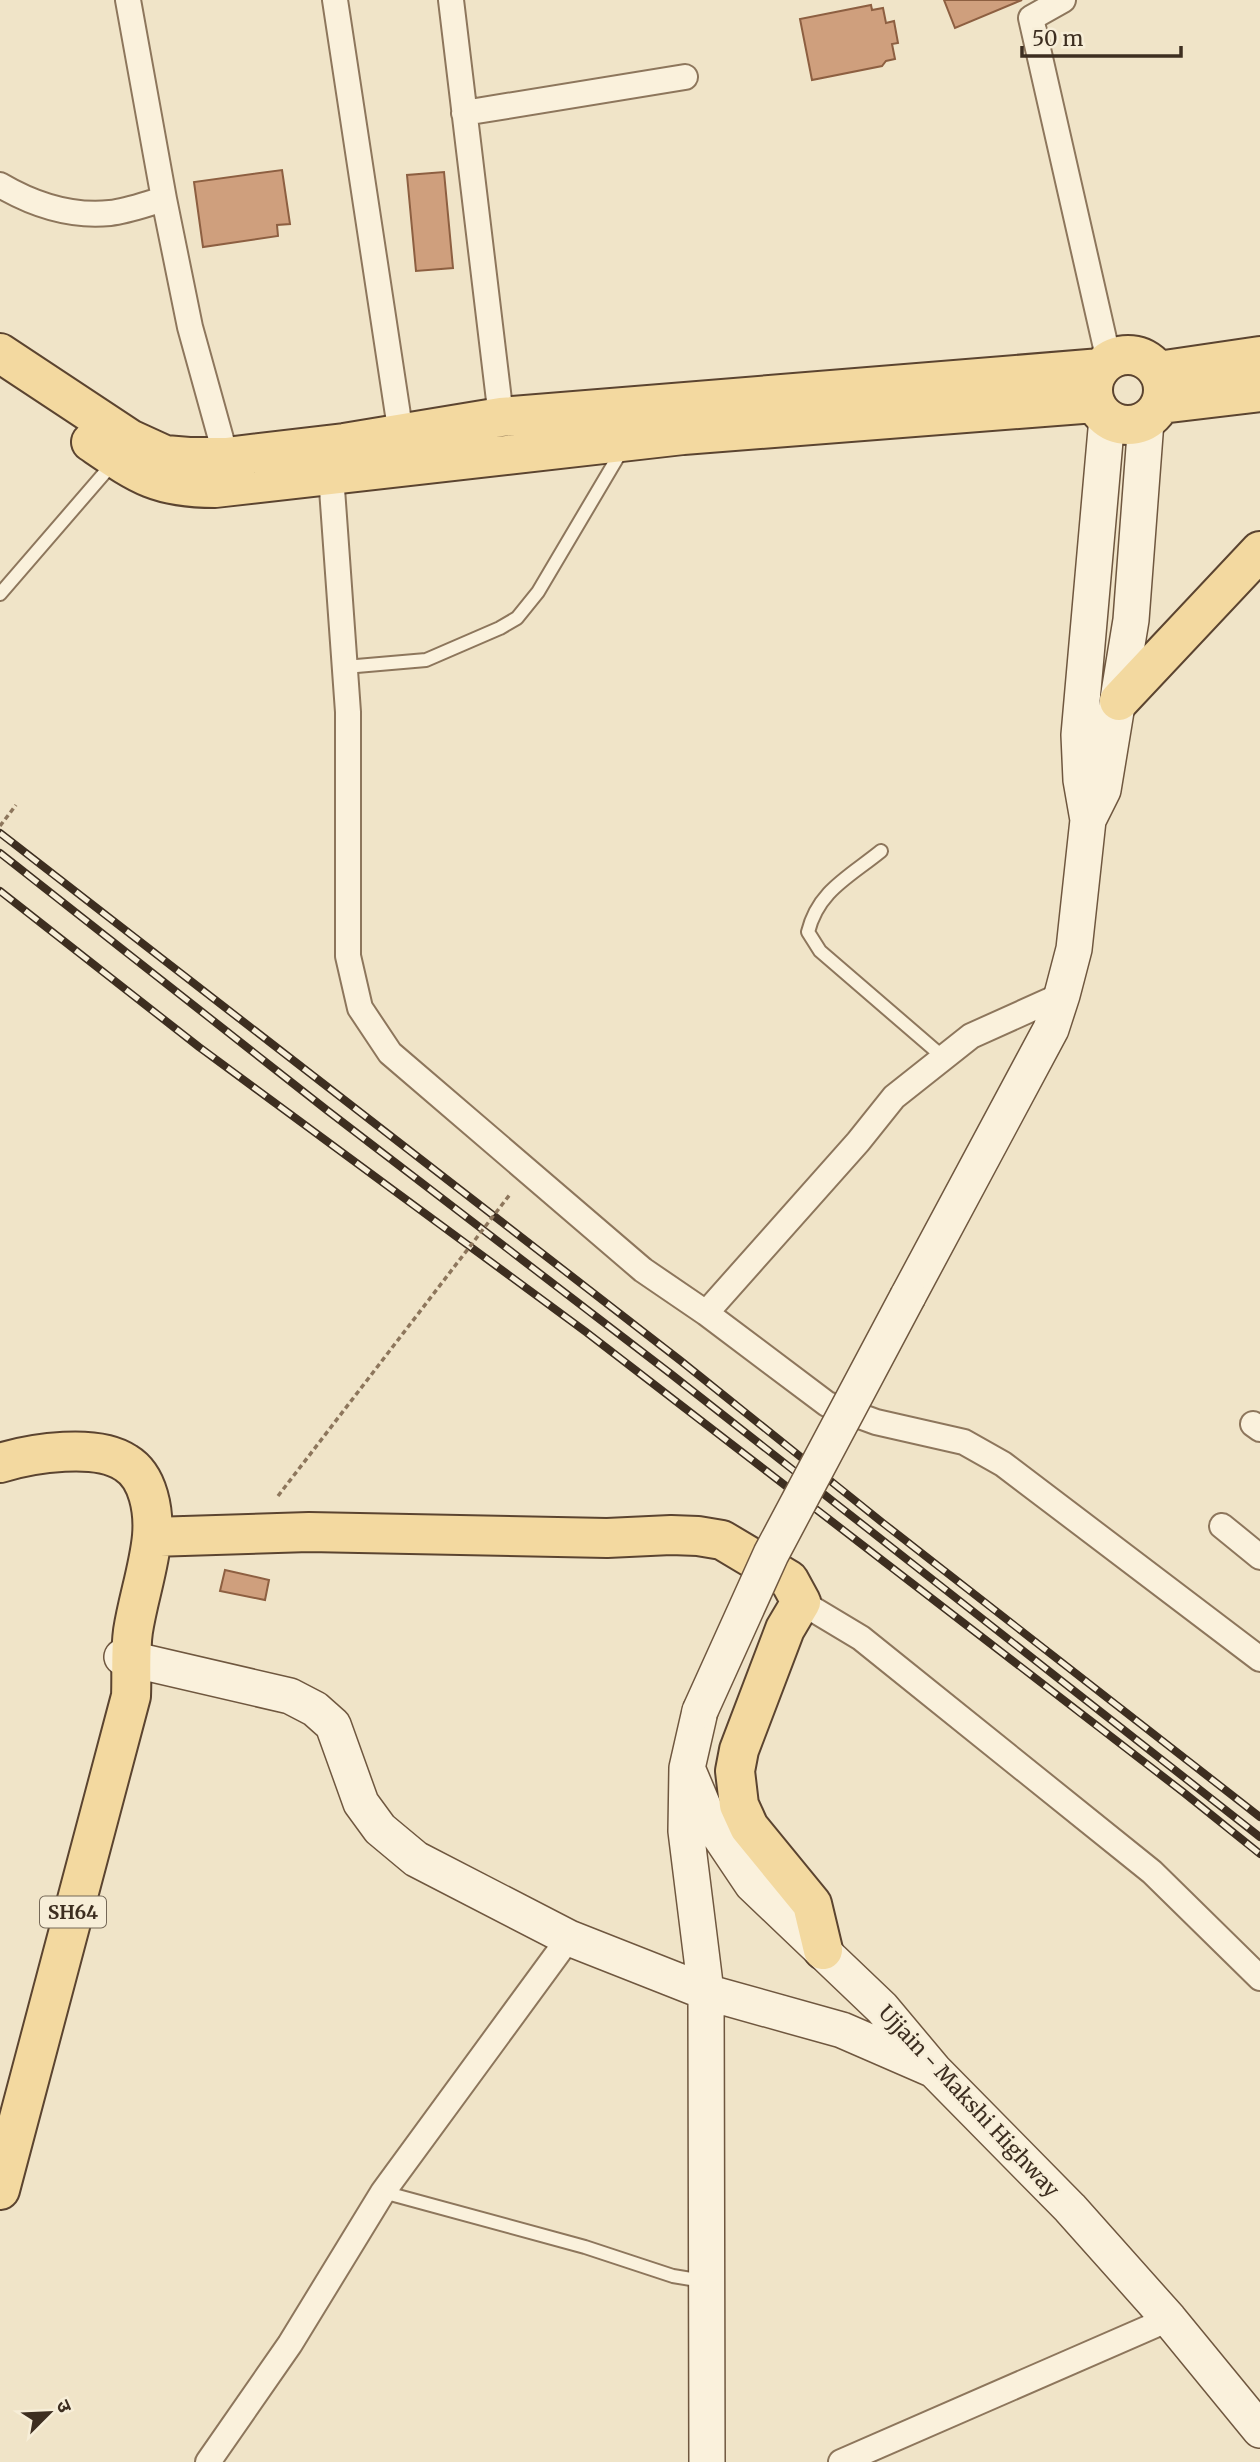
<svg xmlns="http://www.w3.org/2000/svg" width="1260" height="2462" font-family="Merriweather,'Noto Sans Devanagari',serif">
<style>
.building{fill:#cf9f7d;stroke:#8d5f41;stroke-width:2}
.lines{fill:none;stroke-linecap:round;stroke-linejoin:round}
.lane-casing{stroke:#8d765c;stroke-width:16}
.street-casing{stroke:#8d765c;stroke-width:28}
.secondary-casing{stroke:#6f573f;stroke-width:38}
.primary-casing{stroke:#5b4430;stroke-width:42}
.path{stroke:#8d765c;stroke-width:3.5;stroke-dasharray:5 3.5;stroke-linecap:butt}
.lane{stroke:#faf1dc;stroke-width:12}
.street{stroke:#faf1dc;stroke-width:24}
.secondary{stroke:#faf1dc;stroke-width:35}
.primary{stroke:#f3d9a0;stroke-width:38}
.rail-casing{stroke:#3d2e20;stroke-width:8}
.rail{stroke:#f7eed8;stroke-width:5;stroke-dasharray:16;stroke-linecap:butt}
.secondary-bridge-casing{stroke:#6f573f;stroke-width:38;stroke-linecap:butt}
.path-bridge{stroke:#8d765c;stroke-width:3.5;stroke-dasharray:5 3.5;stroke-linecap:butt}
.secondary-bridge{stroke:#faf1dc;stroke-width:35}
.labels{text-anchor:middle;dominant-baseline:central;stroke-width:5;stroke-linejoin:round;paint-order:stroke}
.shield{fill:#f7eed8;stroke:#756857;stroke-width:2}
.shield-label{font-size:19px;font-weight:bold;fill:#3d2e20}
.street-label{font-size:21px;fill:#3d2e20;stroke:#f7eed8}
</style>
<rect width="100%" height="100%" fill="#f0e4c8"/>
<path class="building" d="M944,0H1022L955,28Z
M871,5L872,10L883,8L886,23L894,21L898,43L892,44L895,59L886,61L882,66L812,80L800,19Z
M282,170L290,224L277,225L278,236L203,247L194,182Z
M444,172L453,268L416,271L407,175Z
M225,1570L269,1580L265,1600L220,1591Z"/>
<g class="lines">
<defs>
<path id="lane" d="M0,594L114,462
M345,667L426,660L500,628L517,618L538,592L622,450
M881,851C849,877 818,891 808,932L820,951L943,1057
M383,2192L585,2247L673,2276L703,2281"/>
<path id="street" d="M128,0L164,199L190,327L226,457
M335,0L403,448
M451,0L501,417
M1063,0L1031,18L1109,361
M464,113L685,77
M0,185C34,205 70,217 110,213C128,211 146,204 164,199
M331,475L348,712V956L360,1008L390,1053L643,1270L706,1313L827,1404L876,1422L964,1442L1003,1464L1260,1659
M706,1313L858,1142L894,1097L971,1036L1062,995
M1253,1424L1260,1429
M1222,1526L1260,1557
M801,1602L861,1638L1152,1872L1260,1978
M208,2462L290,2344L383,2192L569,1938
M841,2462L1169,2319"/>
<path id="secondary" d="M1088,820L1103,790L1131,620L1146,421
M908,1296L1051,1029L1062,995L1074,949L1088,820L1081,780L1079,735L1107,418
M122,1657L290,1696L315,1709L333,1725L361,1803L380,1829L416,1859L569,1938L706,1992L842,2030L934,2070
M700,1711L687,1768L686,1831L706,1992L707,2462
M687,1768L709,1820L752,1884L882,2008L934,2070L1070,2208L1169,2319L1260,2430"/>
<path id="primary" d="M0,353L130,439L165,455L189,457H226L344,443L501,417L1101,368
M1093 390a35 35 0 1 1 70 0a35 35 0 1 1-70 0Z
M1158,371L1260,356
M1161,404L1260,392
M91,442C138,474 156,488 215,488L683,435L1095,403
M1119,701L1260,551
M0,1463C32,1453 97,1443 126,1463C149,1477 154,1512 152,1536C149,1568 138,1599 133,1631C130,1652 132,1674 131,1696L0,2190
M152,1537L309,1532L607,1538L671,1535L698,1536L722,1540L789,1580L801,1602L785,1629L739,1750L735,1771L739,1805L749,1827L812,1904L823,1950"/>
</defs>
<use href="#lane" class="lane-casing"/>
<use href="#street" class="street-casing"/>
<use href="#secondary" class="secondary-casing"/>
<use href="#primary" class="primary-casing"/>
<path class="path" d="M0,826L16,805"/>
<use href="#lane" class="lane"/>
<use href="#street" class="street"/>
<use href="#secondary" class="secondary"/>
<use href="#primary" class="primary"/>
<defs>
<path id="rail" d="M0,833L681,1361L883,1523L1260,1817
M0,853L328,1111L671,1374L1260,1837
M0,891L199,1047L586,1332L1183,1792L1260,1854"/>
</defs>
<use href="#rail" class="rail-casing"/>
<use href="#rail" class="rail"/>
<defs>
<path id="secondary-bridge" d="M700,1711L771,1554L908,1296"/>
</defs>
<use href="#secondary-bridge" class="secondary-bridge-casing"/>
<path class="path-bridge" d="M278,1496L511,1193"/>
<use href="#secondary-bridge" class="secondary-bridge"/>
</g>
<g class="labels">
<rect class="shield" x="40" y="1896.5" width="66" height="31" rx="5"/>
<g class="shield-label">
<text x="73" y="1912">SH64</text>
</g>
<g class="street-label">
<text transform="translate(969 2101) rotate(47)">Ujjain - Makshi Highway</text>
</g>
</g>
<g transform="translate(49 2413) rotate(66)" stroke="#f7eed8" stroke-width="5" paint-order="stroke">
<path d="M0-5L12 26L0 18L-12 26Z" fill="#3d2e20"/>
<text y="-10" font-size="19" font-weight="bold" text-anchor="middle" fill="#3d2e20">उ</text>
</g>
<path d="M1022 46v10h159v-10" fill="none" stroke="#3d2e20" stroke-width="3.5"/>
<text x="1032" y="46" font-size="21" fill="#3d2e20" stroke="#f7eed8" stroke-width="5" paint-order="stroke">50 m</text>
</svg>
